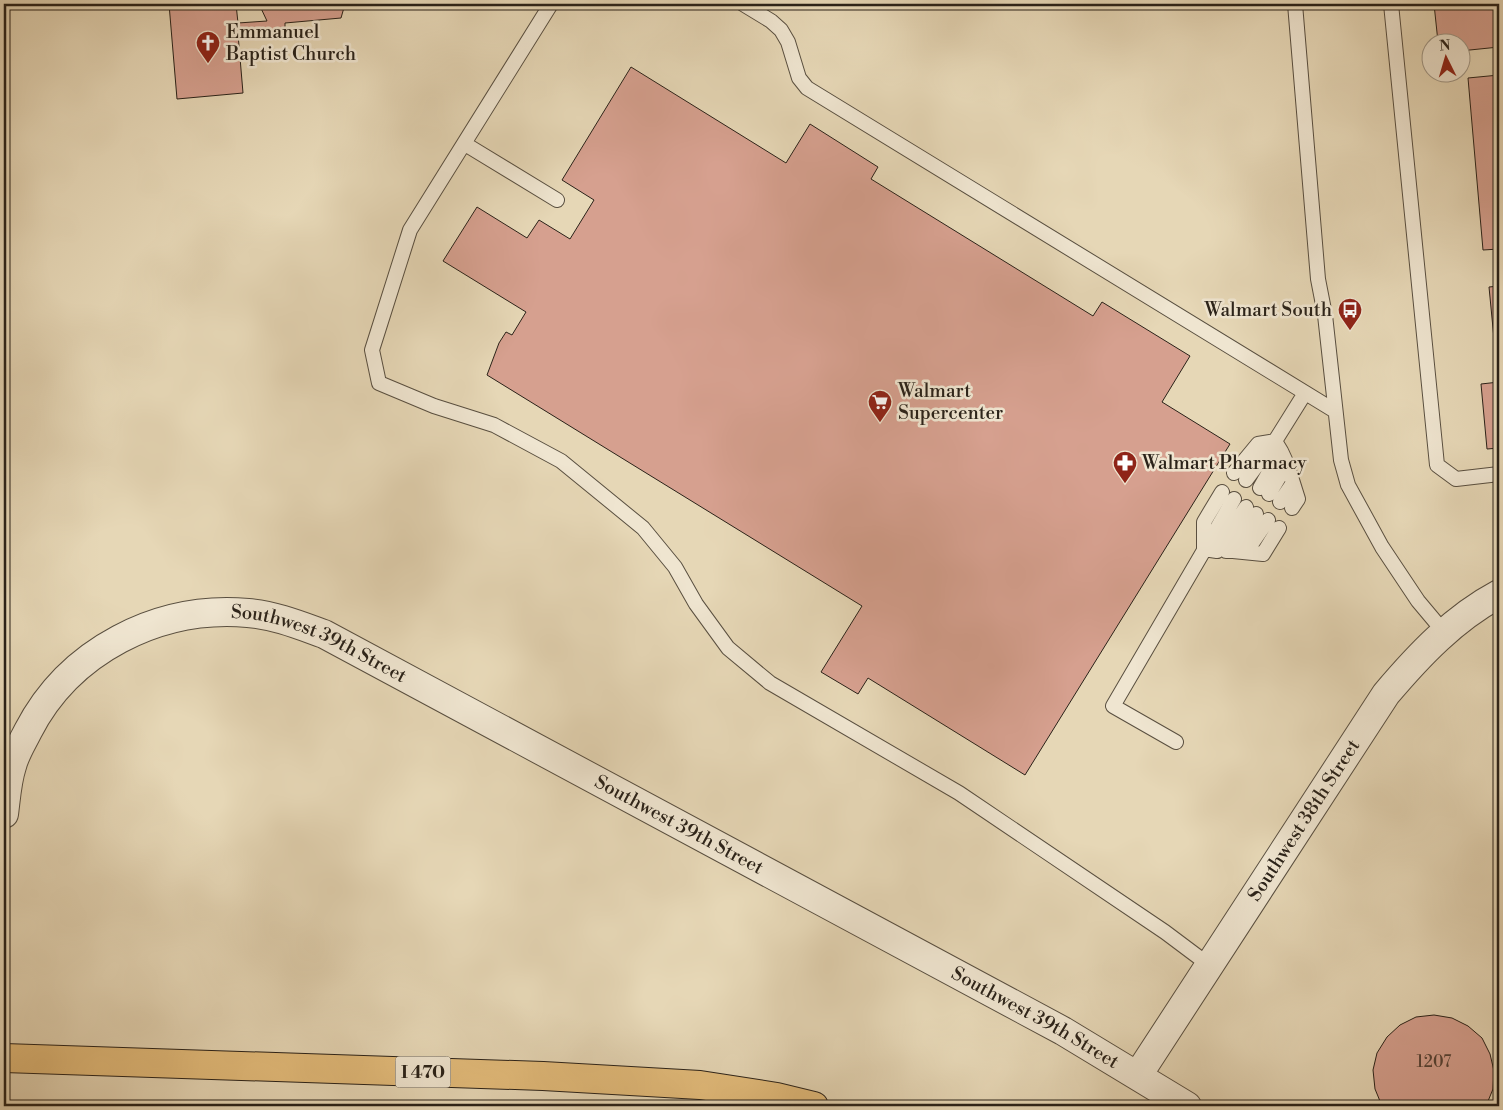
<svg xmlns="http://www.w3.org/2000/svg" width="1503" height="1110" font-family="'Libre Bodoni',serif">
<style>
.building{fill:#d6a08f;stroke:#2a2219}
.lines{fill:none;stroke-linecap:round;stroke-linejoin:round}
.lane-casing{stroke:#594f40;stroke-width:16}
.street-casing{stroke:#594f40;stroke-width:30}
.highway-casing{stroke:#2a2219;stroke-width:30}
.lane{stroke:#efe5d0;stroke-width:14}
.street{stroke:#efe5d0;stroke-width:28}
.highway{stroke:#e3bc7b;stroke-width:28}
.labels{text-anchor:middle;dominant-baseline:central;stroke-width:5;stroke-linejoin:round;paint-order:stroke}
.number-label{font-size:16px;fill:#554236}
.shield{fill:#efe5d0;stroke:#655c50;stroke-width:1}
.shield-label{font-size:18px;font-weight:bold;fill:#2a2219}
.poi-label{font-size:19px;fill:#2a2219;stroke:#efe5d0;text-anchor:start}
.street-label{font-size:19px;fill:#2a2219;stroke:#efe5d0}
</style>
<rect width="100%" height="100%" fill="#e6d7b6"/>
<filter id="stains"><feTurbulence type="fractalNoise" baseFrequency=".004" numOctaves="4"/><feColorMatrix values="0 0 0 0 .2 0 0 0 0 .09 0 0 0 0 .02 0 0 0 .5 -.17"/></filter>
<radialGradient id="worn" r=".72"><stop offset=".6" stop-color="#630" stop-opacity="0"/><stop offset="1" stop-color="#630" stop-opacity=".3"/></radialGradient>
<path class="building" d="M169,4H236L238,23L267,21L259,4H345L341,18L285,23V30L238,34L243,93L177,99Z
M1434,4H1499V47L1460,51V42H1438Z
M631,67L786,163L810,124L878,167L871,179L1093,316L1102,302L1190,356L1162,402L1230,444L1025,775L868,678L858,694L821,672L862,606L487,375L499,343L506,332L512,335L526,312L443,261L477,207L527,238L539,220L570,239L594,200L562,180Z
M1499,75V249L1483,250L1468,78Z
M1499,286V349H1495L1489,287Z
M1499,382V448L1487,449L1481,384Z
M1434,1015L1452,1018L1468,1026L1482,1038L1490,1054L1494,1071L1493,1089L1486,1106H1382L1375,1089L1373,1070L1377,1053L1387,1037L1400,1025L1416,1017Z"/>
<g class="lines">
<defs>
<path id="lane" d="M551,4L410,230L372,350L379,383L434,406L494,425L561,461L643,528L675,567L696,604L728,648L770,683L959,793L1165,932L1209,965
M743,4L771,21L781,30L788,42L799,78L807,88L1335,411
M1295,4L1318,279L1325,315L1341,460L1348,485L1382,547L1418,601L1444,632
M1391,4L1437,465L1456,479L1499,474
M465,144L557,200
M1287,464L1298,499L1292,508
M1234,473L1258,444L1275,441
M1246,480L1275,441L1305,393
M1260,488L1281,451L1275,441
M1269,494L1287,464L1281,451
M1280,502L1293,483
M1204,548V522L1222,492
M1204,549L1217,551L1246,507
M1226,551H1233L1256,514
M1233,551L1263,554L1279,528
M1246,552L1268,520
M1176,742L1113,706L1234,499"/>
<g id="street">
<path id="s1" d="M4,814C6,799 7,781 12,766C15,754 22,743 28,731C69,651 158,605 248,613C274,615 299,625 324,634L1063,1031L1187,1106"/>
<path id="s2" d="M1138,1075L1386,694C1419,655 1454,618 1499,594"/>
</g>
<path id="highway" d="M4,1058L543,1076L700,1085L777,1097L814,1106"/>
</defs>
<use href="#lane" class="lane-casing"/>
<use href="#street" class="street-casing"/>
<use href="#highway" class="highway-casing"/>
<use href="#lane" class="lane"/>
<use href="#street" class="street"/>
<use href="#highway" class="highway"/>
</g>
<defs>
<symbol id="church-pin" viewBox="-11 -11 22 30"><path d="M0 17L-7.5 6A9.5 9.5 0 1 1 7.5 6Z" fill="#8f2418" stroke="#efe5d0"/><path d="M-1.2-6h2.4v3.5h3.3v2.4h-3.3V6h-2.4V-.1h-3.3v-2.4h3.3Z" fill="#fff"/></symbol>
<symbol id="bus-pin" viewBox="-11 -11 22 30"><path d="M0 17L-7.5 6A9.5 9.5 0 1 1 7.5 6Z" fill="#8f2418" stroke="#efe5d0"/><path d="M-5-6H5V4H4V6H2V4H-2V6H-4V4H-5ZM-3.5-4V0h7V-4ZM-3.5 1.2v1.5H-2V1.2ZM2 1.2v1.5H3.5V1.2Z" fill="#fff"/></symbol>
<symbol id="supermarket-pin" viewBox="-11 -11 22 30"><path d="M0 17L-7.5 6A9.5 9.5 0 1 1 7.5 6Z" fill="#8f2418" stroke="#efe5d0"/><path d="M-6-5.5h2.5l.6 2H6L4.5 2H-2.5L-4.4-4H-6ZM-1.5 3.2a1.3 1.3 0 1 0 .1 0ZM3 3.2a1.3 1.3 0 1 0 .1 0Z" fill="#fff"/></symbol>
<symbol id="pharmacy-pin" viewBox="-11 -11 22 30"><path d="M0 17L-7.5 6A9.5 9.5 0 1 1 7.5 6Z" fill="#8f2418" stroke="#efe5d0"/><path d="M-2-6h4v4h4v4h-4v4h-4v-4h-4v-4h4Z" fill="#fff"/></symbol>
</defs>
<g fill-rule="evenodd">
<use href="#church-pin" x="194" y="29" width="28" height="38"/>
<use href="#bus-pin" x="1336" y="296" width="28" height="38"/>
<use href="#supermarket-pin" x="866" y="388" width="28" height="38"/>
<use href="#pharmacy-pin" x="1111" y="449" width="28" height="38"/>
</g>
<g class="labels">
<g class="number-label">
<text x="1434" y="1062">1207</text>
</g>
<rect class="shield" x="395.5" y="1056.5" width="55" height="31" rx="4"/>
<g class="shield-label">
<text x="423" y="1072">I 470</text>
</g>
<g class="poi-label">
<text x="226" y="32">Emmanuel<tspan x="226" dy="22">Baptist Church</tspan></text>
<text x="1332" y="310" text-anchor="end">Walmart South</text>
<text x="898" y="391">Walmart<tspan x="898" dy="22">Supercenter</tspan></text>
<text x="1142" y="463">Walmart Pharmacy</text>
</g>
<g class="street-label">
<text stroke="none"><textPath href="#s1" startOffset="429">Southwest 39th Street</textPath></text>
<text stroke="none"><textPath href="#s2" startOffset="304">Southwest 38th Street</textPath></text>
<text stroke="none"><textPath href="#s1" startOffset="834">Southwest 39th Street</textPath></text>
<text stroke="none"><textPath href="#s1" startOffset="1239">Southwest 39th Street</textPath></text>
</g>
</g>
<rect width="1503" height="1110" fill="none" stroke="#e6d7b6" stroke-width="20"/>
<rect x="5" y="5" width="1493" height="1100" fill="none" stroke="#2a2219" stroke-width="2.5"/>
<rect x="10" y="10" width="1483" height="1090" fill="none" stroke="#2a2219"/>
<g transform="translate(1446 58) rotate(355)"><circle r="24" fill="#efe5d0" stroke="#a09787"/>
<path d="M0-4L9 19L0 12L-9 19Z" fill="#8f2418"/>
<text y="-8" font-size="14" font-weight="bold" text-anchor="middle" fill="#2a2219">N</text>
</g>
<rect width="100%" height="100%" filter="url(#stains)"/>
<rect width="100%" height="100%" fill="url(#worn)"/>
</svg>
